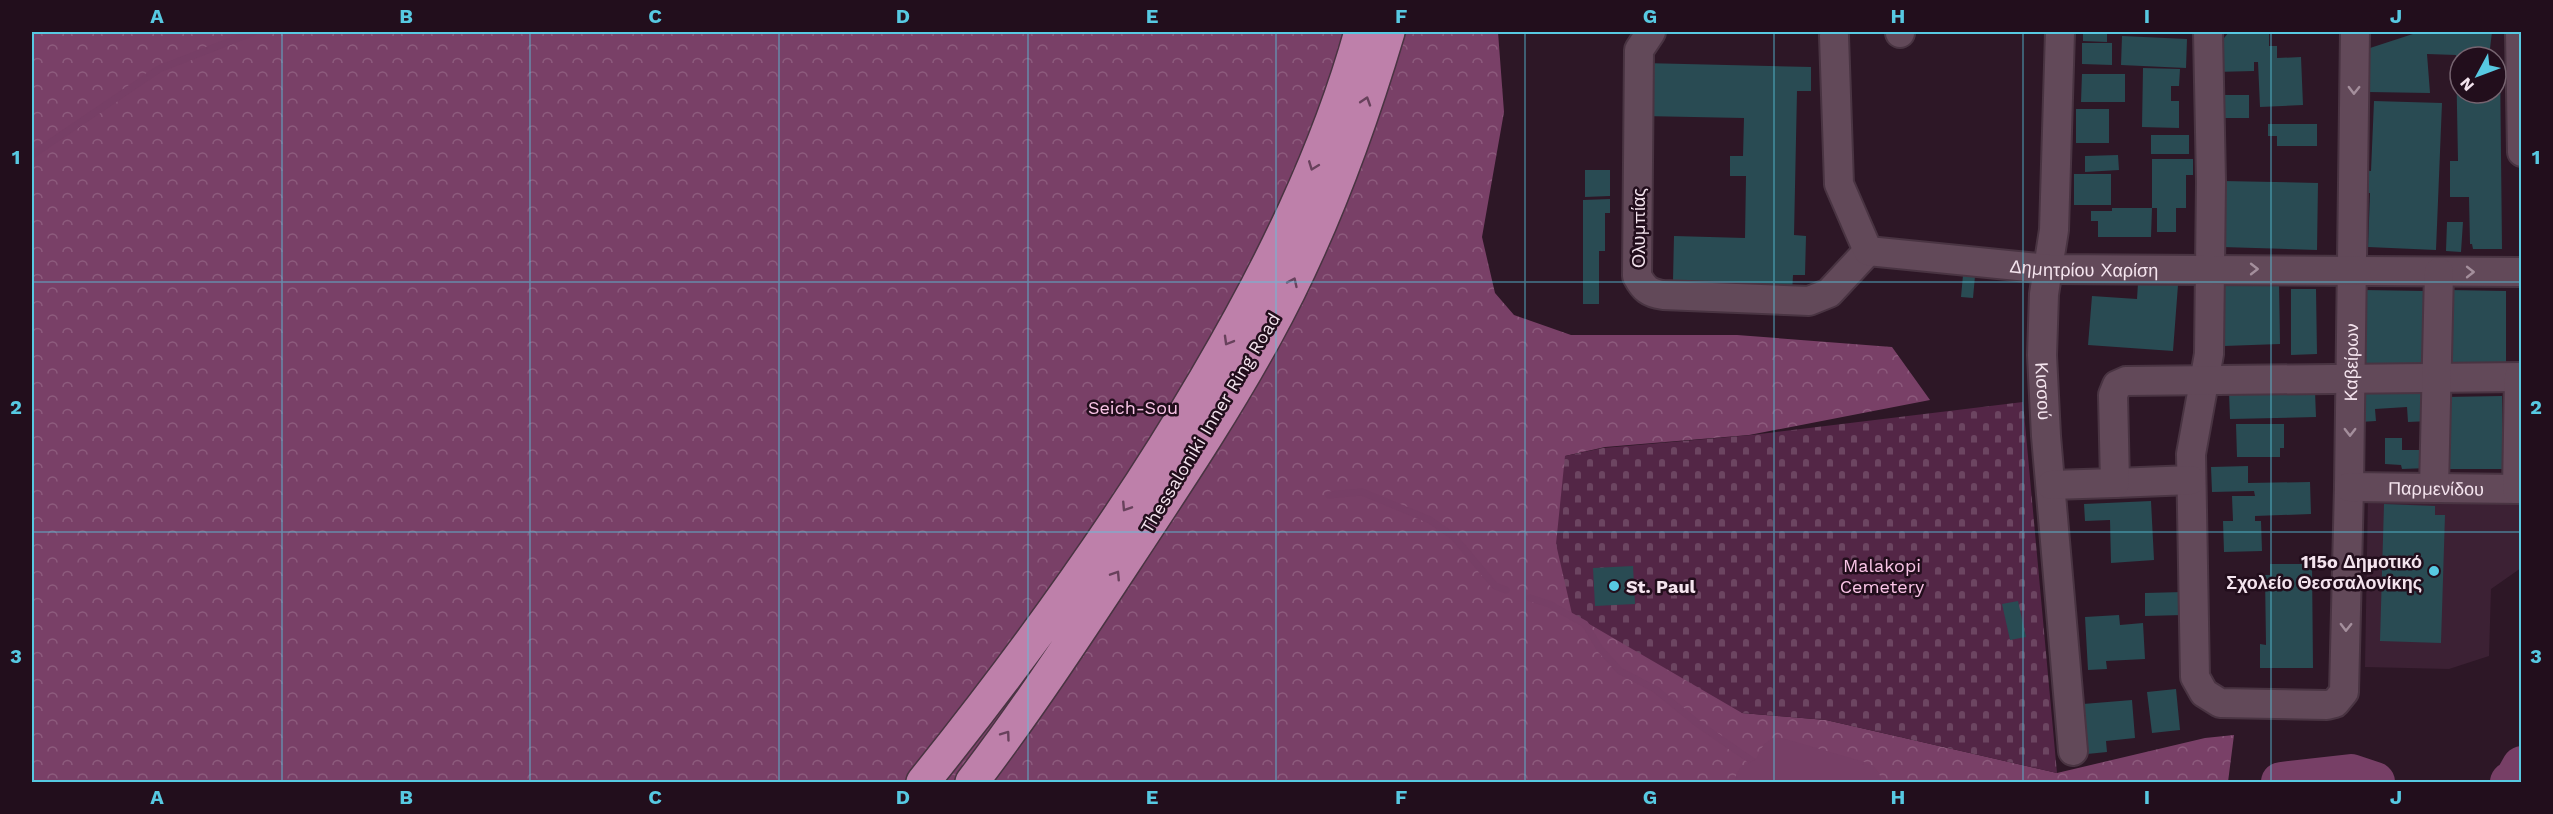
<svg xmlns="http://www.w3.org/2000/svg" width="2553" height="814" font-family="'Work Sans',sans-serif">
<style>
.built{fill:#3c2134}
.forest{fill:url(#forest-crowns)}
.cemetery{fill:url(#cemetery-stones)}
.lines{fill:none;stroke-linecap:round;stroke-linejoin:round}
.stream{stroke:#773f66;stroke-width:7}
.river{stroke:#773f66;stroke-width:40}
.building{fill:#294b53}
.minor-casing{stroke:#493442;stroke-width:32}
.highway-casing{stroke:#493442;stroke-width:36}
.minor{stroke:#624959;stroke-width:28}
.highway{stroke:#be80aa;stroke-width:33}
.oneway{stroke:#a48f9c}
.oneway2{stroke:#68415c}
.grid{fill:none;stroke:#57c9e2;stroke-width:1.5;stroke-opacity:0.55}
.poi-dot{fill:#57c9e2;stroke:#220e1c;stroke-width:2}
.labels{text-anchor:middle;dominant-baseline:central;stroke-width:5;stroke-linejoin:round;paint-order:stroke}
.street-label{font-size:18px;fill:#f4e4ee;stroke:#220e1c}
.park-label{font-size:18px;fill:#fac5e7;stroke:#220e1c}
.poi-label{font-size:18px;font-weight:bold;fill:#f4e4ee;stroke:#220e1c;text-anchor:end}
.neatline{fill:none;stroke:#57c9e2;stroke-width:2}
.grid-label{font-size:20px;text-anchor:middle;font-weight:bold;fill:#57c9e2}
</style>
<defs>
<pattern id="forest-crowns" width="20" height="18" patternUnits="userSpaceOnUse" patternTransform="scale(1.5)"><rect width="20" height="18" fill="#794067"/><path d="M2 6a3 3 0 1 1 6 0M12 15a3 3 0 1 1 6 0" fill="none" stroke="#8d5b7d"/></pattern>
<pattern id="cemetery-stones" width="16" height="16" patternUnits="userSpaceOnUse" patternTransform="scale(1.5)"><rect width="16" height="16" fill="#532646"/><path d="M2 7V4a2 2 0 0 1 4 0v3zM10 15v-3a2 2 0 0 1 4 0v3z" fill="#6c4561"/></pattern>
</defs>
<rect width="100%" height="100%" fill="#2d1726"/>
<path class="built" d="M2368,496L2521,499V568L2491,589L2489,656L2449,669L2365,667Z"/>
<path class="forest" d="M32,32H1498L1504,112L1482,237L1495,293L1514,315L1571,335H1737L1892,347L1930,400L1749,435L1605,447L1565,456L1742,713L1826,720L2057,773L2205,738L2234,735L2228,782H32Z"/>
<path class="cemetery" d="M2023,402L2057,773L1826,720L1742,713L1572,614L1556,544L1565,456L1603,448L1752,435Z"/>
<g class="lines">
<path class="stream" d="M32,155L159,69L254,32
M1329,495L1362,492L1430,520L1454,537L1495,586L1506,590
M1530,598L1549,604L1585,624L1600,649L1620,671L1655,689L1697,723L1771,774"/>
<path class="river" d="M1755,782L1771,774L1779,758L1861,782
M2281,782L2351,774L2375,782
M2510,782L2514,780L2522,766"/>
</g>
<path class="building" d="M2083,32H2107V42L2083,41Z
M2229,32H2269V46H2277V58L2301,57L2303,105L2260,107L2258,62H2254V71L2215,72V49Z
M2419,32H2492L2489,57H2460V93H2496V58L2500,59L2502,249H2473L2472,244H2470L2469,197H2450V161H2458L2456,55L2427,54L2430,93L2369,92L2370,48Z
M2122,36L2187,39L2186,68L2121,65Z
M2082,43H2112V65L2082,64Z
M1643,63L1811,67V91H1797L1794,235L1806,236L1805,275H1793L1792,294L1715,293V282L1673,281L1674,236L1745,238L1746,176H1730V156H1743L1744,118L1642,116Z
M2143,68L2180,69L2179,86H2171V101H2179V128L2142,127Z
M2082,74H2125V102H2081Z
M2221,95H2249V118H2221Z
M2374,101L2442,103L2436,250L2368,247L2370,193H2363L2364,170L2371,171Z
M2076,109H2109V143H2076Z
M2268,124H2317V146H2277V136H2268Z
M2151,135H2189V154H2151Z
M2118,155L2119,170L2085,172V156Z
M2152,159H2193V175H2186V208H2176V232H2157V208H2152Z
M1585,170H1610V196L1585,197Z
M2074,174H2111V205H2074Z
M2223,181L2318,183L2317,250L2222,247Z
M1610,199V213H1605V251H1599V304H1583V200Z
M2112,208H2152L2151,237H2098V221H2091V211H2112Z
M2447,222H2463L2461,252L2446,251Z
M1963,275L1975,276L1973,298L1961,297Z
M2224,281L2279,283L2280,344L2224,346Z
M2138,283L2178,285L2173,351L2088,345L2092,296L2137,299Z
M2291,289H2316L2317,354L2291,355Z
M2363,290L2426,291L2425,366L2362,365Z
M2448,290L2506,291V363L2447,362Z
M2428,387L2430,421L2408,422L2407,407L2375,409L2376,421L2360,422L2358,390Z
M2315,391L2316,417L2230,419L2229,392Z
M2502,396L2503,469H2446L2444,397Z
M2236,424H2284V448H2280V457H2237Z
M2385,438H2402V450H2429V468L2402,469L2401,465L2385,464Z
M2248,466V483L2310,482L2311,514L2255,516V521H2261L2262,551L2224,552L2223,521H2233L2232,496H2255L2254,491L2212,492L2211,467Z
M2151,501L2154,560L2111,563L2110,520L2085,521L2084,504Z
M2384,504L2435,506V515H2445L2441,643L2380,641Z
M2270,564H2312L2313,668H2260V644L2266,645L2265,575H2270Z
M1633,566L1635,604L1595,606L1593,568Z
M2183,592V615L2145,616V593Z
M2018,601L2026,637L2010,640L2002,604Z
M2119,615L2120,625L2143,623L2145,659L2106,661L2107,669L2088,670L2085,617Z
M2176,689L2180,730L2152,733L2147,692Z
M2132,700L2135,738L2106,741L2107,752L2087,754L2083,704Z"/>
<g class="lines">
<defs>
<g id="minor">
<path d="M1651,32L1639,50L1637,276C1644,289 1649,293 1663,295L1809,301L1829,293L1868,251"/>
<path id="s1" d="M2060,32L2054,230L2044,294L2042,355L2046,436L2073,751"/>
<path id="s2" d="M2208,32L2211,182L2209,354L2191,454L2195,677L2204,693L2220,703L2327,705L2335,703L2344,692L2349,487L2355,32"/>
<path d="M2520,32L2522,152"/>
<path d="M1900,33V32"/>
<path id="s3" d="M1834,36L1839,184L1868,251L2048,269L2522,272"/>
<path d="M2115,483L2191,480"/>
<path d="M2051,485L2115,483L2113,395L2117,385L2126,381L2522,377"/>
<path id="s4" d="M2349,487L2522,489"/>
<path d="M2434,488L2439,272"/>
<path d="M2517,489L2519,377"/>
</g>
<path id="highway" d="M923,782C1026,654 1123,520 1206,378C1270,269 1327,154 1361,32
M972,782C1027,710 1077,634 1127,558C1175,485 1224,412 1266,335C1319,239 1357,136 1388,32"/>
</defs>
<use href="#minor" class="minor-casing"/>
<use href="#highway" class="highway-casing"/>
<use href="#minor" class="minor"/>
<use href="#highway" class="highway"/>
</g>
<defs><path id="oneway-chevron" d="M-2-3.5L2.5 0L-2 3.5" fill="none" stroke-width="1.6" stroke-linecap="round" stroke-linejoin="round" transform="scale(1.5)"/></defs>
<g class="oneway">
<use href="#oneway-chevron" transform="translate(2354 90) rotate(91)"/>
<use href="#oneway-chevron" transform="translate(2254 269)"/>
<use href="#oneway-chevron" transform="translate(2470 272)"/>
<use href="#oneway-chevron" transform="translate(2350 432) rotate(90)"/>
<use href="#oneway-chevron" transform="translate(2346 627) rotate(91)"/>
</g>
<g class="oneway2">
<use href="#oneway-chevron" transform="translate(1366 101) rotate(-72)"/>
<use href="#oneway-chevron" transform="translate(1313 166) rotate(111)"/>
<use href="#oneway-chevron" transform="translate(1293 282) rotate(-65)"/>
<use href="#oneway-chevron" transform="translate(1228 341) rotate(120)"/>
<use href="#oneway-chevron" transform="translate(1126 507) rotate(123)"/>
<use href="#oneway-chevron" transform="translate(1116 575) rotate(-57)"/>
<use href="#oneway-chevron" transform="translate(1006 735) rotate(-54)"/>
</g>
<path class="grid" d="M282,32V782M530,32V782M779,32V782M1028,32V782M1276,32V782M1525,32V782M1774,32V782M2023,32V782M2271,32V782M32,282H2522M32,532H2522"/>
<g class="poi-dot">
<circle cx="2434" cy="571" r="6"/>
<circle cx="1614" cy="586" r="6"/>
</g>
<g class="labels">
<g class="street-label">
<text transform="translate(1638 228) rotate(-90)">Ολυμπίας</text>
<text stroke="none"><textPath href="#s3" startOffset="438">Δημητρίου Χαρίση</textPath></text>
<text stroke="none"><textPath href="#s2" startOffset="1143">Καβείρων</textPath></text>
<text stroke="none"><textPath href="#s1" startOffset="360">Κισσού</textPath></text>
<text transform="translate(1210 423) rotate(-59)">Thessaloniki Inner Ring Road</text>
<text stroke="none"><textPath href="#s4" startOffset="87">Παρμενίδου</textPath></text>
</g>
<g class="park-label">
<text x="1133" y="407">Seich-Sou</text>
<text x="1882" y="565">Malakopi<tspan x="1882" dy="21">Cemetery</tspan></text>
</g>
<g class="poi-label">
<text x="2422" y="561">115o Δημοτικό<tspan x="2422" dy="21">Σχολείο Θεσσαλονίκης</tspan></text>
<text x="1626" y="586" text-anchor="start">St. Paul</text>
</g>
</g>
<rect width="2553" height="814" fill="none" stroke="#220e1c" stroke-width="66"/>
<g transform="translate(2478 75) rotate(229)"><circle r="28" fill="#220e1c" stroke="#766470" stroke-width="1.5"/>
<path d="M0-4.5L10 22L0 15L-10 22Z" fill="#57c9e2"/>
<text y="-9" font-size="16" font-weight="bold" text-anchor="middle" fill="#f4e4ee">N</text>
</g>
<rect x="33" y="33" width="2487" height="748" class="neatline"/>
<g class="grid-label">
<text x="157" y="23">A</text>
<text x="406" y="23">B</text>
<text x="655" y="23">C</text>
<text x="903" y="23">D</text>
<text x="1152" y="23">E</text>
<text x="1401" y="23">F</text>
<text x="1650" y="23">G</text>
<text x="1898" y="23">H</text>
<text x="2147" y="23">I</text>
<text x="2396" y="23">J</text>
<text x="16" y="164">1</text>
<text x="2536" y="164">1</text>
<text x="16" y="414">2</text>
<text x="2536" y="414">2</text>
<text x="16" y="663">3</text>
<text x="2536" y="663">3</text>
<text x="157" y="804">A</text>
<text x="406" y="804">B</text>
<text x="655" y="804">C</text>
<text x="903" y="804">D</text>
<text x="1152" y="804">E</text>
<text x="1401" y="804">F</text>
<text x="1650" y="804">G</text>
<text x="1898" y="804">H</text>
<text x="2147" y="804">I</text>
<text x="2396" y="804">J</text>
</g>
</svg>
